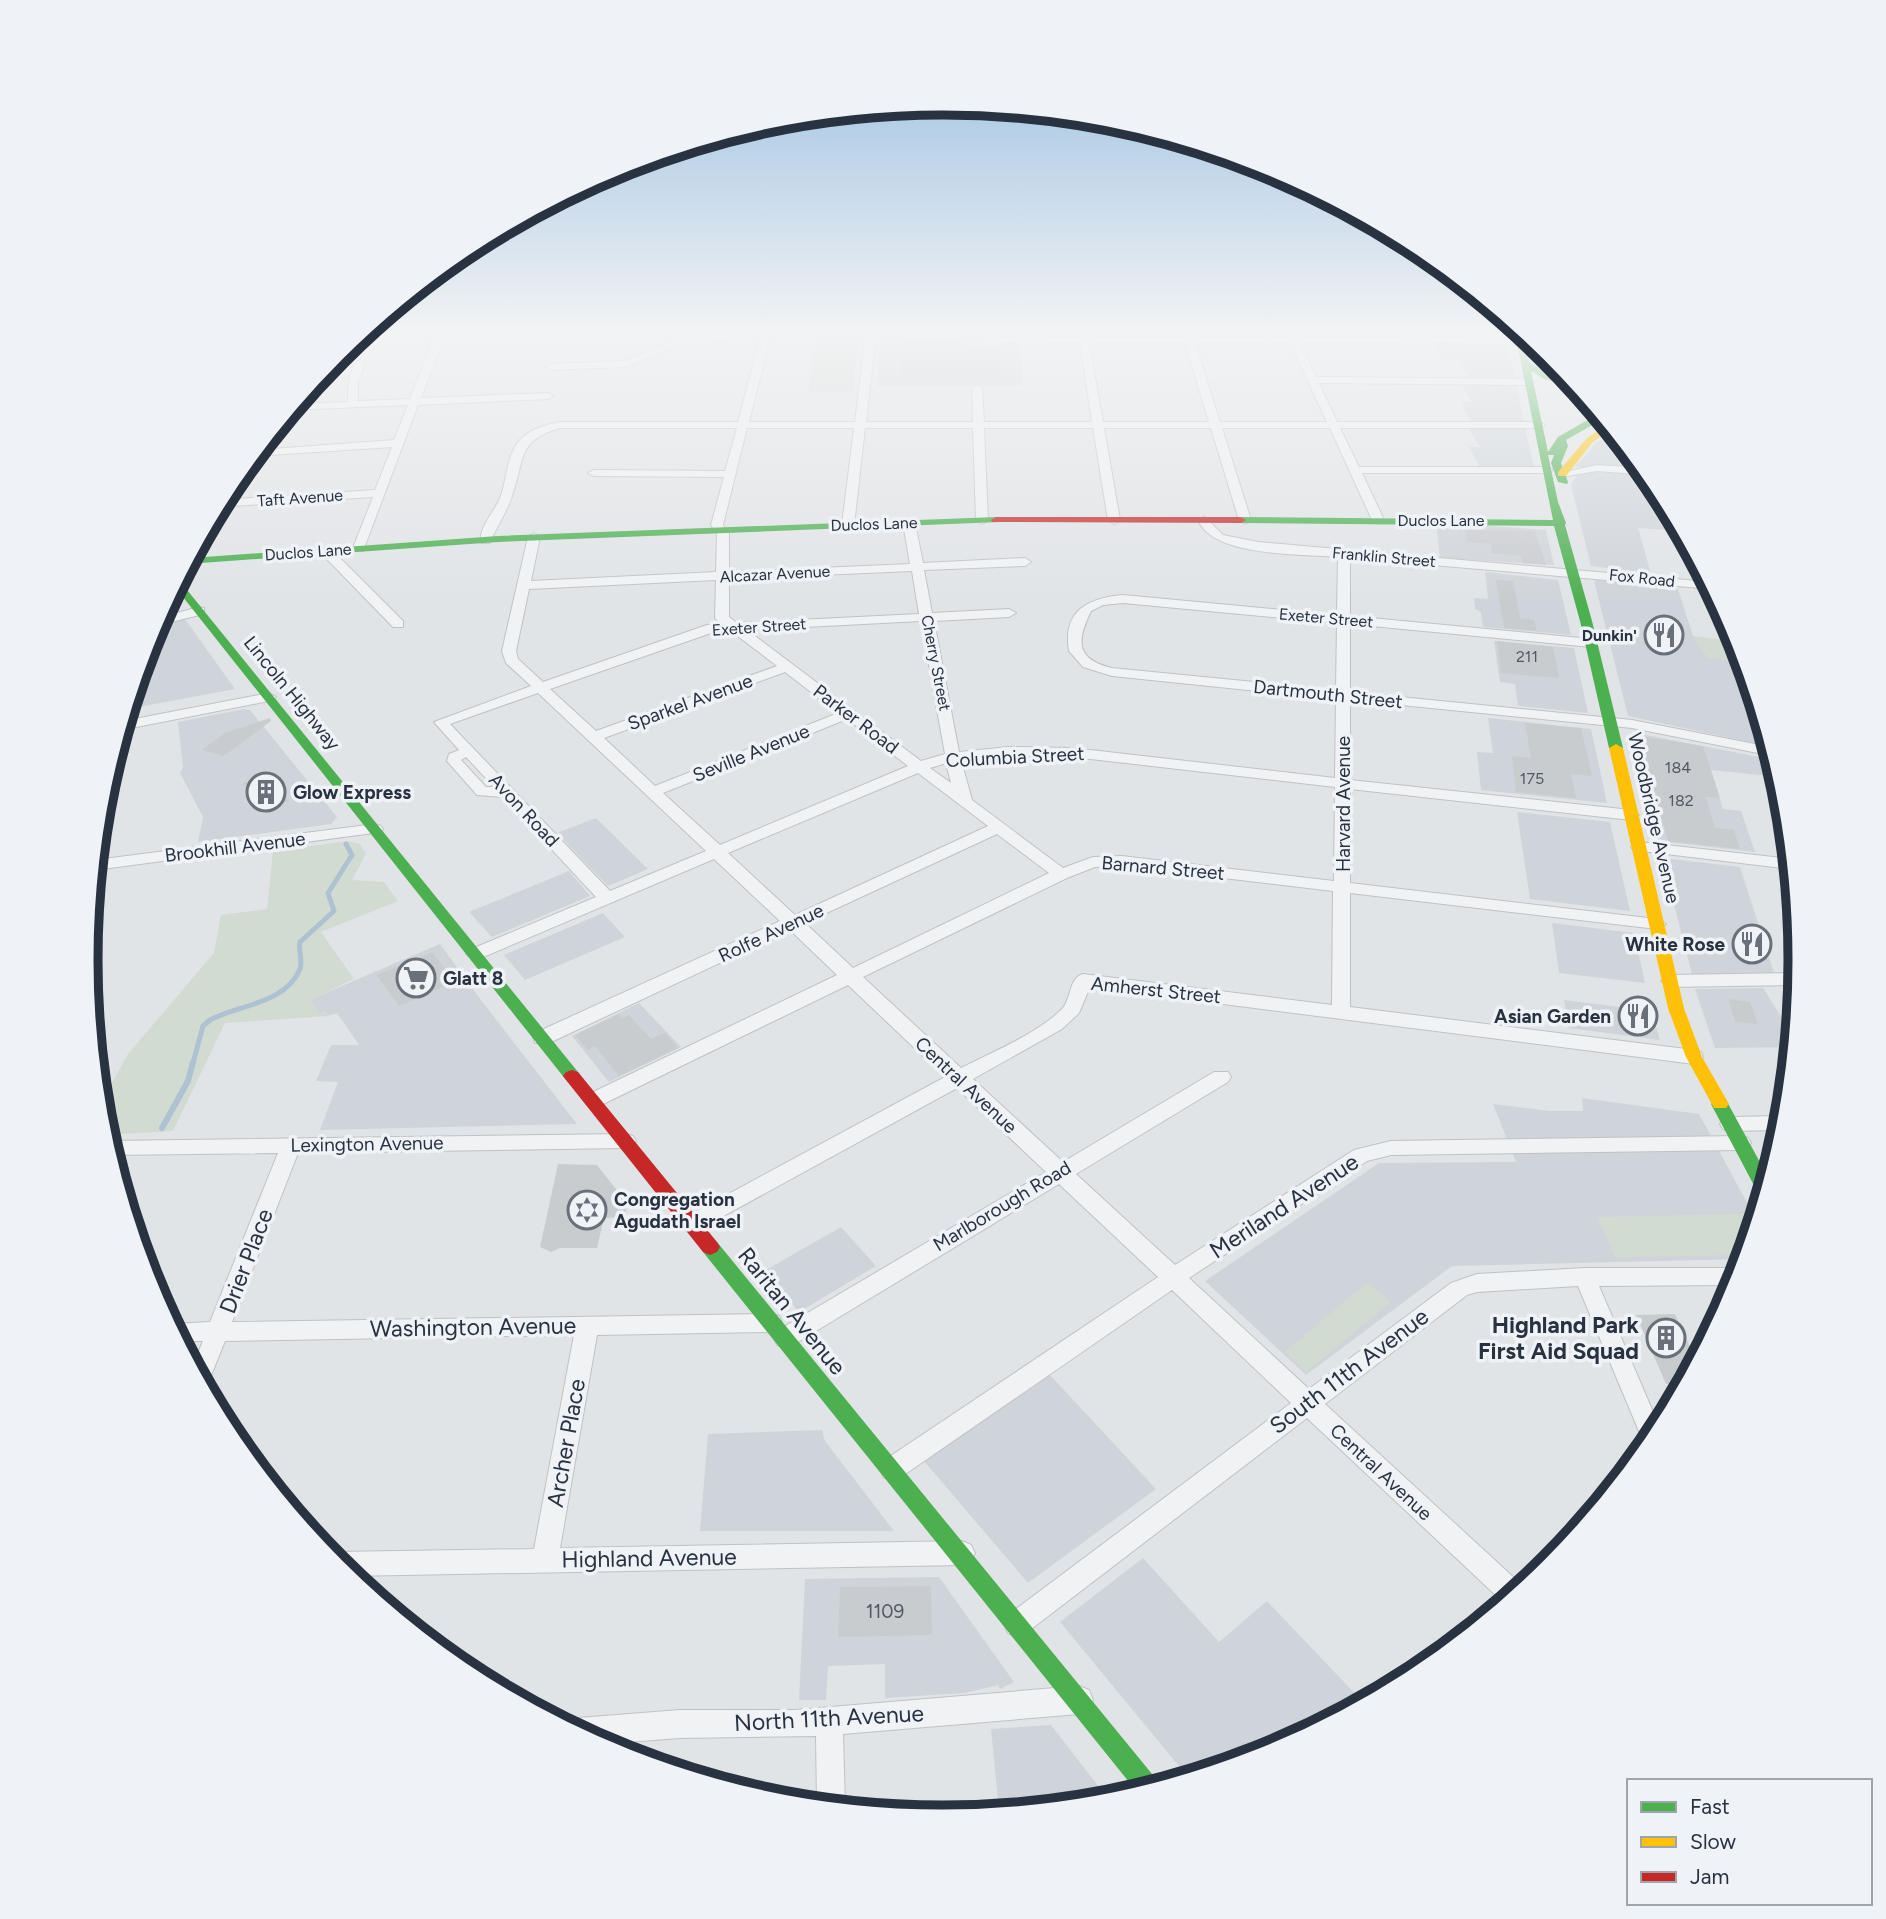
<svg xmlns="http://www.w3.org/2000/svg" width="1886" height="1919" font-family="Figtree,sans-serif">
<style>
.built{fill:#cfd4da}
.green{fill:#d2dbd2}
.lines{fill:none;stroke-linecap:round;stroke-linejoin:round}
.stream-far1{stroke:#afc2d2;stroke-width:5}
.stream{stroke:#afc2d2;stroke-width:6}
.building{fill:#c9cccf}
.street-casing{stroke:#bfc2c5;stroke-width:2}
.street{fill:#f1f2f3;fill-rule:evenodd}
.fast{fill:#4caf50;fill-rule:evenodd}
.slow{fill:#ffc107;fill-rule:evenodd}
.jam{fill:#c62828;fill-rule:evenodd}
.labels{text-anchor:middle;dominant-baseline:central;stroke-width:7;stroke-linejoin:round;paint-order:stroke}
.far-street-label{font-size:16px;fill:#283240;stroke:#eff2f6}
.far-poi-label{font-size:16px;font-weight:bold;fill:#283240;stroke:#eff2f6;text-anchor:end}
.number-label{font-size:16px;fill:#515964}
.street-label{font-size:19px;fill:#283240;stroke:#eff2f6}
.poi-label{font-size:19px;font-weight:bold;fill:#283240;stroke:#eff2f6;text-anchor:start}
.near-number-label{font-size:19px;fill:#515964}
.near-street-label{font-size:23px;fill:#283240;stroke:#eff2f6}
.near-poi-label{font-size:23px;font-weight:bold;fill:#283240;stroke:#eff2f6;text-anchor:end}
.rim{fill:none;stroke:#283240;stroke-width:9}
</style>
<rect width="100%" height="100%" fill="#e1e4e7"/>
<path class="built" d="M881,334H993L994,343H1019L1023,385L877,386Z
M1433,343L1507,344L1515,378H1469L1459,360H1443Z
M1460,383H1516L1524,422H1471L1462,402H1472Z
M1468,428H1525L1534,467H1480L1469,447H1480Z
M1616,435L1644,469L1575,467L1597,442Z
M1592,472L1649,475L1656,484L1681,531L1638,528L1651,574L1591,566L1571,485L1576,476Z
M1436,522L1546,530L1554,565L1440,558Z
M1485,572L1558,580L1571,635L1483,627L1481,612L1475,609L1474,598L1488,599Z
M1598,579L1678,589L1693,636L1708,657L1745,663L1763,723V745L1628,716L1594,581Z
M185,619L235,689L128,709L153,628Z
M1494,641L1574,648L1588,713L1518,706L1515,684L1500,682Z
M244,709L250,710L337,817L331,824L198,842L203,817L180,773L183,768L178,722Z
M1488,718L1591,729L1607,803L1481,790L1477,752L1493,753Z
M1631,732L1774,760L1779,777L1711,770L1723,809L1741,811L1755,852L1658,841Z
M1517,812L1610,822L1630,911L1530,899Z
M596,818L648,869L608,886L557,833Z
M1662,858L1740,867L1774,973L1692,974Z
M569,871L590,896L492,937L469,912Z
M603,913L625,937L525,980L504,955Z
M1552,923L1634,933L1645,983L1559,973Z
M440,944L481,1000L577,1124L320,1130L338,1082L316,1081L331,1045H359L337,1013L328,1016L325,1012L320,1014L309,1000Z
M1763,988L1793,1035L1792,1047L1715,1048L1695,989Z
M1564,1000L1651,1011L1660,1040L1569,1028Z
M639,1003L681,1047L609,1082L572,1036Z
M1582,1098L1699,1114L1756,1219L1744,1259L1452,1266L1306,1375L1205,1281L1379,1163L1516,1162L1493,1104L1550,1111H1583Z
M841,1227L876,1266L799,1312L764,1271Z
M1050,1375L1156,1489L1028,1583L924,1461Z
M822,1430L825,1441L894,1531H700L708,1434Z
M1143,1558L1219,1642L1267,1601L1363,1702L1271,1752L1188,1777L1060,1622Z
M939,1577L1014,1682L1000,1689L998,1685L965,1693L885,1698V1664L828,1666L826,1700H799L805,1579Z
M1051,1725L1109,1800L999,1811L991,1729Z"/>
<path class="green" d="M776,334H859L853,391L808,392L818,334Z
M1693,636L1738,642L1745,663L1708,657Z
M348,841L360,844L366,854L352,880L384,882L398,901L321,932L354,979L310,1000L320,1014L326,1012L328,1016L225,1023L173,1131L105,1135L100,1104L128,1054L214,953L221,915L267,909L273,851Z
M1744,1214L1752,1230L1745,1255L1615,1257L1597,1217Z
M1368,1282L1390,1302L1306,1372L1285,1352Z"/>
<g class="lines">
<path class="stream-far1" d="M193,1063L203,1026L210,1020C237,1005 286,1004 300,969C303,960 298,951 300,942L334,911L328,893L352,855L346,844"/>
<path class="stream" d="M162,1128L188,1081L193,1062
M115,1170L118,1166"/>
</g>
<path class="building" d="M901,334H966L967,349H998L1000,375H982L983,379H900Z
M1466,530L1535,531L1546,565L1522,563L1521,556L1492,553L1491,544L1467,542Z
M1496,580L1513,581L1520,618L1534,620L1537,631L1504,628Z
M1648,624L1673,627L1678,640L1653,638Z
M1497,641L1553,647L1559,678L1501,673Z
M270,718L271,721L224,756L202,750L225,733Z
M1525,723L1581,728L1592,776L1571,774L1576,798L1516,792L1512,756L1531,758Z
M1639,736L1703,746L1720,798L1706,797L1715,828L1734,830L1740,849L1668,841Z
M267,775L289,801L264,810L243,783Z
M1736,928L1758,931L1767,961L1746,958Z
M432,952L455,982L399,1006L376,975Z
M1728,999L1750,1002L1758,1024L1735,1022Z
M619,1014L622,1018L629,1015L651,1039L665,1033L678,1048L619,1076L595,1046L588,1050L575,1035Z
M558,1164L597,1165L627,1203L625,1217L604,1218L597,1248H560L551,1252L540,1247Z
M1675,1314L1696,1360L1684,1383L1666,1384L1636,1315Z
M931,1586L932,1635L838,1637L840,1587Z"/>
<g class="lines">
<defs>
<path id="street" d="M360,334H409L404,337L355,338Z
M435,334H445L421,398L548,393L553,396L548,399L418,405L363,551L353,548L373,497L218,507L221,500L375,490L392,447L253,456L258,450L394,440L408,405L291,410L295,404L348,402C348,387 348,368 360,360L365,363L358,382V401L410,399Z
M771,334L749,422H855L866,334H876L866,422H973L972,388L977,385L982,388L984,422H1092L1080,343L983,342V338L986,337H1529L1536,342L1300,343L1316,377L1530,379L1535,382L1530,385L1319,383L1337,422H1540L1545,425L1540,428H1340L1359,467H1547L1553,470L1547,473H1362L1384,520L1378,524L1372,520L1330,428H1222L1251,520L1245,524L1239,520L1211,428H1104L1120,520L1114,524L1108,520L1093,428H984L988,520L982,524L976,520L973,428H865L854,525L848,529L842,525L854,428H747L723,525L729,534V572L910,564L903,523L909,519L915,523L923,563L1025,558L1031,562L1025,566L924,570L932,613L1009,609L1016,613L1009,617L934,621L959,752L1008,747L1073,748L1335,778L1336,699L1112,676L1083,667L1069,651C1062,610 1089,598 1123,595L1337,615L1338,557C1302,554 1213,557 1198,520L1204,516L1223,535L1258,542L1709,582L1712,589L1350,558V616L1591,639L1598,643L1591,647L1350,624V692L1632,720L1770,747L1773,756L1632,728L1350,700V780L1631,810L1639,815L1631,820L1350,789V883L1657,919L1666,924L1657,929L1350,893V1007L1694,1050L1701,1052L1703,1057L1701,1062L1694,1064L1090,987L1079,1013L1062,1029L973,1079L1063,1162L1214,1072H1228L1231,1077L1228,1082L1076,1174L1175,1265L1354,1150L1391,1141L1741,1136L1748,1138L1751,1143L1748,1148L1741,1150L1391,1155L1367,1161L1189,1278L1309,1389L1451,1283L1477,1274L1585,1268H1741L1736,1285L1599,1286L1660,1428L1646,1448L1578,1286L1477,1292L1467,1295L1325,1404L1523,1586L1504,1603L1307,1418L1026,1633L1017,1637L1008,1633L1004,1624L1008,1615L1291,1403L1172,1290L901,1477L892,1480L883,1477L880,1469L883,1461L1158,1277L1059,1184L793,1345L785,1347L777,1345L774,1338L777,1331L1046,1172L957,1088L698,1230L691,1232L684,1230L681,1224L684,1218L945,1077L848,985L601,1105H587L584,1100L587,1095L837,975L790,930L549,1043H535L533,1038L535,1033L780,921L714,859L481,958L475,960L466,954L469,950L596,897L503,797L477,795L447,761L449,754L459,750L434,722L531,686L506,663L502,651L528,537L534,533L540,537L531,581L716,572L717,534L711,525L724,477L594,476L588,473L594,470L725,471L737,428H560C517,441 525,458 513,493C508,510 497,527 489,543H481C478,529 494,512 500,498C508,478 506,452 523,437C533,428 547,425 559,422H738L760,339L686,343L625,367L550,370L545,367L550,364L624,361L685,337ZM1089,343H1185L1209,422H1103ZM1195,343H1290L1327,422H1220ZM912,571L919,614L737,623L729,617V579ZM716,580L715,618L721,624L707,625L543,682L518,659L516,651L529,589ZM1123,603L1337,623L1336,690L1112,668C1076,659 1076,642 1091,611L1103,605ZM921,621L945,754L921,761L747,630ZM731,631L777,666L596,731L550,689L714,632ZM785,672L838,713L655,786L604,738ZM538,693L706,851L610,891L450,724ZM847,719L908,766L720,845L663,793ZM1008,755L1073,757L1335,787L1334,881L1122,856L1093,857L1063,868L972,800L961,760ZM466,757L494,787H486L461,760ZM946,763L951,783L930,768ZM918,773L988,826L795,915L728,853ZM997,834L1049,873L853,968L805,923ZM1122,866L1333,891L1332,1005L1083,974C1068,978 1072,1000 1061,1010C1035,1035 994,1051 961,1068L863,977L1067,878L1095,867Z
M1597,465L1644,468L1649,475L1597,471L1562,477L1556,474Z
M322,548H330L403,621V627H393L322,554Z
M199,607L204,608V614L154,626L158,618Z
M269,693L276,697L274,700L121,730L124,721Z
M375,824L381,826L383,829L381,832L95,870L96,860Z
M1639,842L1790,859L1791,869L1633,850L1631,847Z
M1798,973V985L1670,987L1661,981L1670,975Z
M1784,1116L1783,1130L1730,1131L1723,1129L1720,1124L1723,1119L1730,1117Z
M626,1134L633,1136L636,1141L633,1146L626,1148L298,1153L232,1322L771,1314L779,1316L782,1323L779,1330L771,1332L597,1335L560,1548L962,1541L971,1545L975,1553L971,1561L962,1565L349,1576L328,1555L336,1552L534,1549L574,1335L225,1341L210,1378L204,1386L193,1365L203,1341H180L171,1324L210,1322L278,1153L111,1155L107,1141Z
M1079,1686L1089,1690L1093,1700L1089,1710L1079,1714L843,1734L845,1807L817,1804L816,1736L680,1738L601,1744L567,1726L578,1718L680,1710H795Z"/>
</defs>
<use href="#street" class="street-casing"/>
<use href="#street" class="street"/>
<path class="fast" d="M1515,334H1523L1529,362L1550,375L1572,381L1576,386L1544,379L1531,371L1548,452L1558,437L1598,414L1603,419L1566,440L1568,446L1561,463L1568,482L1567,484L1558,482L1551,463L1554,455H1548L1558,502L1566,523L1565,525L1592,621L1623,748L1616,752L1609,748L1580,621L1554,526L1241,523L1236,520L1241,517L1553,520Z
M996,517L1001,520L1000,522L498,542L187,564L191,558L498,536Z
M179,580L578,1072L581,1076L578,1080H566L175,587Z
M1720,1098L1726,1100L1768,1177L1763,1194L1758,1193L1711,1104L1714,1100Z
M710,1239L717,1242L1161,1785L1137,1792L703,1252L700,1247L703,1242Z"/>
<path class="slow" d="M1607,424L1611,429L1593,442L1566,476H1558V472L1587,438Z
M1616,744L1623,748L1684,1008L1702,1057L1729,1104L1726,1108H1714L1686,1057L1668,1008L1609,748Z"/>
<path class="jam" d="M996,517H1241L1246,520L1241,523L992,522L991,520Z
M572,1070L578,1072L717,1242L720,1247L717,1252L710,1255L703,1252L566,1080L563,1076L566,1072Z"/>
</g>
<linearGradient id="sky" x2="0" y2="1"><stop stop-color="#91badf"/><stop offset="0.55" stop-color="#f2f3f4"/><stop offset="1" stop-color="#f2f3f4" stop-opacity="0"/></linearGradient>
<rect width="1886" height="603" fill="url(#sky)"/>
<defs>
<symbol id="restaurant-ring" viewBox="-11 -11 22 22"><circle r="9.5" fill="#eff2f6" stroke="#69707a" stroke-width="1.5"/><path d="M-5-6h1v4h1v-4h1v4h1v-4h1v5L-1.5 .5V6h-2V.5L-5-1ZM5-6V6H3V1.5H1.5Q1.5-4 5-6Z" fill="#69707a"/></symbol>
<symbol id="building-ring" viewBox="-11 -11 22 22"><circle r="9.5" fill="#eff2f6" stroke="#69707a" stroke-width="1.5"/><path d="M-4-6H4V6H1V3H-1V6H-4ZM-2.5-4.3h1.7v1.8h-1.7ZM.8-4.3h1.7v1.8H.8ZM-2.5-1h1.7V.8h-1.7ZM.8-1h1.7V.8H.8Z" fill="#69707a"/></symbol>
<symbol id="supermarket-ring" viewBox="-11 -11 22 22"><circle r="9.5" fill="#eff2f6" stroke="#69707a" stroke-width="1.5"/><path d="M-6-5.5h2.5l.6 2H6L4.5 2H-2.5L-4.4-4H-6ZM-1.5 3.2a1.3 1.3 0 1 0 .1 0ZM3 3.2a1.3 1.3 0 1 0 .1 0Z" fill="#69707a"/></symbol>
<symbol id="synagogue-ring" viewBox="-11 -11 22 22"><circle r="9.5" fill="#eff2f6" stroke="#69707a" stroke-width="1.5"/><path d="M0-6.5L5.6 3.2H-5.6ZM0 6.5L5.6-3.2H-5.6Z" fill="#69707a"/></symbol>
</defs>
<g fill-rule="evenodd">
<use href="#restaurant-ring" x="1642" y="613" width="44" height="44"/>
<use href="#building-ring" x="244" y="770" width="44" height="44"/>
<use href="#restaurant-ring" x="1730" y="922" width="44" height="44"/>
<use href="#supermarket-ring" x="394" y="956" width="44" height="44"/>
<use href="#restaurant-ring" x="1616" y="994" width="44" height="44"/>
<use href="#synagogue-ring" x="565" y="1188" width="44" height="44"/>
<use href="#building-ring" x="1644" y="1316" width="44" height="44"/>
</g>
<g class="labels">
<g class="far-street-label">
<text transform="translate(300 498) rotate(-4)">Taft Avenue</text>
<text x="1441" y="520">Duclos Lane</text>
<text transform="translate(874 524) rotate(-2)">Duclos Lane</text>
<text transform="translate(308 552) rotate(-4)">Duclos Lane</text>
<text transform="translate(1384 557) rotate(5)">Franklin Street</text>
<text transform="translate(775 574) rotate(-3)">Alcazar Avenue</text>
<text transform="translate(1642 578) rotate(6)">Fox Road</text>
<text transform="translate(1326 618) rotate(5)">Exeter Street</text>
<text transform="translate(759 627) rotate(-4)">Exeter Street</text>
<text transform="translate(936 663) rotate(79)">Cherry Street</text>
</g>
<g class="far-poi-label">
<text x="1637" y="635">Dunkin'</text>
</g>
<g class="number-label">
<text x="1527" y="656">211</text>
<text x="1678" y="767">184</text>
<text x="1532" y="778">175</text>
<text x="1681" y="800">182</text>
</g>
<g class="street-label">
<text transform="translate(292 693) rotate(51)">Lincoln Highway</text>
<text transform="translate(1328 694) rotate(6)">Dartmouth Street</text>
<text transform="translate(690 702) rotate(-20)">Sparkel Avenue</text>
<text transform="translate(856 719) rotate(37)">Parker Road</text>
<text transform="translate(751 753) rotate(-22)">Seville Avenue</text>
<text transform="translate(1015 757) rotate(-3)">Columbia Street</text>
<text transform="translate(1343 804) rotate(-90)">Harvard Avenue</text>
<text transform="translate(524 810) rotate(47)">Avon Road</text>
<text transform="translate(1654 818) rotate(77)">Woodbridge Avenue</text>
<text transform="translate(235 847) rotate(-7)">Brookhill Avenue</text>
<text transform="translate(1163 868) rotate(5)">Barnard Street</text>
<text transform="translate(771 933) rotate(-25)">Rolfe Avenue</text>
<text transform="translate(1156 990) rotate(6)">Amherst Street</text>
<text transform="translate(966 1085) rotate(43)">Central Avenue</text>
<text transform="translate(367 1144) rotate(-1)">Lexington Avenue</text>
<text transform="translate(1002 1206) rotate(-31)">Marlborough Road</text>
<text transform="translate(1381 1472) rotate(43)">Central Avenue</text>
</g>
<g class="poi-label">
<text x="293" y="792">Glow Express</text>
<text x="1725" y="944" text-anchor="end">White Rose</text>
<text x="443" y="978">Glatt 8</text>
<text x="1611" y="1016" text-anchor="end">Asian Garden</text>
<text x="614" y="1199">Congregation<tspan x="614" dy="22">Agudath Israel</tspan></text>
</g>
<g class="near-number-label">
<text x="885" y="1611">1109</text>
</g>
<g class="near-street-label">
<text transform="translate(1284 1206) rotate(-33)">Meriland Avenue</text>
<text transform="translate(246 1261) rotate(-69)">Drier Place</text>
<text transform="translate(792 1311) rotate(51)">Raritan Avenue</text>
<text transform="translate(473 1327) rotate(-1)">Washington Avenue</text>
<text transform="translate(1349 1371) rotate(-37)">South 11th Avenue</text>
<text transform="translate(566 1443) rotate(-80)">Archer Place</text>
<text transform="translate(649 1558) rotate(-1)">Highland Avenue</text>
<text transform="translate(829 1718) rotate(-3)">North 11th Avenue</text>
</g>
<g class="near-poi-label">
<text x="1639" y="1325">Highland Park<tspan x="1639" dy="26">First Aid Squad</tspan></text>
</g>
</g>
<path d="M0 0H1886V1919H0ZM98 960a845 845 0 1 1 1690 0a845 845 0 1 1-1690 0Z" fill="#eff2f6" fill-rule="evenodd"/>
<path class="rim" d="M98 960a845 845 0 1 1 1690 0a845 845 0 1 1-1690 0Z"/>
<rect x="1627" y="1779" width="245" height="126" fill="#eff2f6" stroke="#9fa5ad" stroke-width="2"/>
<rect x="1641" y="1802" width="35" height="10" fill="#4caf50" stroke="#9fa5ad" stroke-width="2"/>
<text x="1690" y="1814" font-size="21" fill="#283240">Fast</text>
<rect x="1641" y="1837" width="35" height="10" fill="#ffc107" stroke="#9fa5ad" stroke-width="2"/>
<text x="1690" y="1849" font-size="21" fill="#283240">Slow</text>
<rect x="1641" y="1872" width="35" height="10" fill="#c62828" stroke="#9fa5ad" stroke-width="2"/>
<text x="1690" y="1884" font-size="21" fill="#283240">Jam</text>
</svg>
